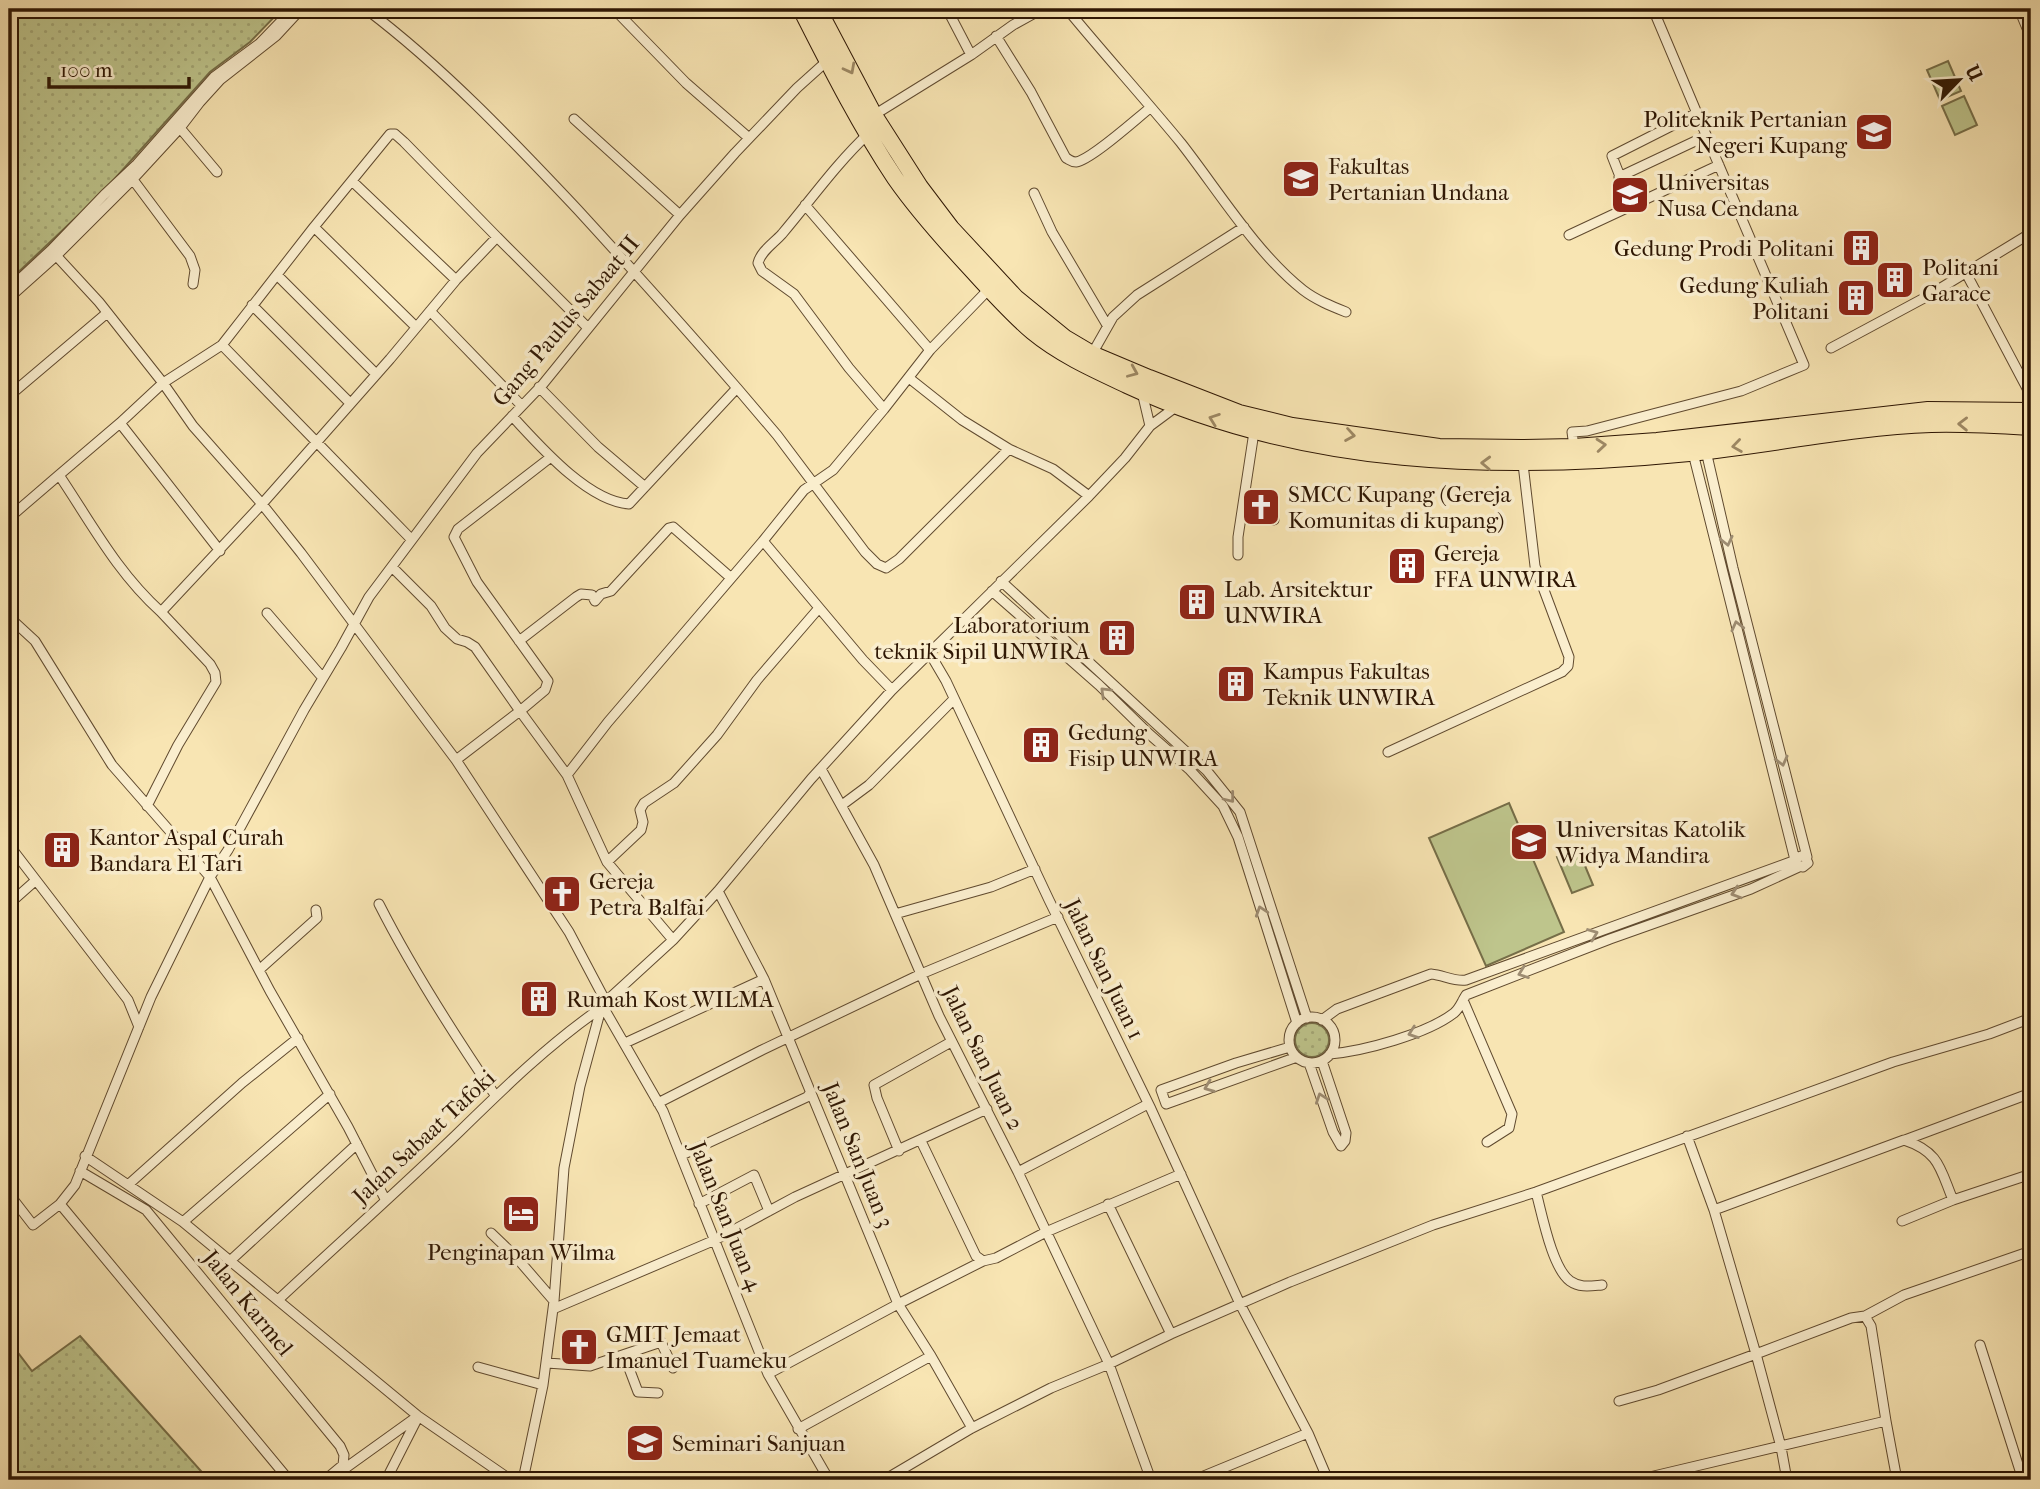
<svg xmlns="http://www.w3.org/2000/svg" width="2040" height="1489" font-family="'IM FELL French Canon',serif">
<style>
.grass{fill:url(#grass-dots);stroke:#766e48;stroke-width:2}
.pitch{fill:#bec58c;stroke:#766e48;stroke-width:2}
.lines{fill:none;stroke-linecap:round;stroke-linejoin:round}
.street-casing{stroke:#604a2f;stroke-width:11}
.highway-casing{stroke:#2e1603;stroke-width:18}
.street{stroke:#faeece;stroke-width:9}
.highway{stroke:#f8e5b3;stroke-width:16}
.oneway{stroke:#9d8864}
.oneway2{stroke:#9e8d73}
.labels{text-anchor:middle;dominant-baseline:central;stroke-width:7;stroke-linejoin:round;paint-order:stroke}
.poi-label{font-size:23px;fill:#2e1603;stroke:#faeece;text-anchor:start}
.street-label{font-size:23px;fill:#2e1603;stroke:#faeece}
</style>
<defs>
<pattern id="grass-dots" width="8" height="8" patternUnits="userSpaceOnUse" patternTransform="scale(1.75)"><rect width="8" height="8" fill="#bec58c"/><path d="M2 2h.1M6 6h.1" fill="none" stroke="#a4a877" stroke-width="1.8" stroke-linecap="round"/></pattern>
</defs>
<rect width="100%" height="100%" fill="#f8e5b3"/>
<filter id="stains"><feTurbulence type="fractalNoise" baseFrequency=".00286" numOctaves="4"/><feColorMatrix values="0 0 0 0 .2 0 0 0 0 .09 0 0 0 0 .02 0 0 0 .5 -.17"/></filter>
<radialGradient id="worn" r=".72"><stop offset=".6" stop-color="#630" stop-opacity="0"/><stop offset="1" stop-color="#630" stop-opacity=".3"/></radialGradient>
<path class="grass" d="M9,9H282L250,42L210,72L103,192L9,281Z
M1295 1040a17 17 0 1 1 34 0a17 17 0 1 1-34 0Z
M80,1336L209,1480H9V1341L32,1371Z"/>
<path class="pitch" d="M1948,61L1961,91L1940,100L1927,70Z
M1964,96L1977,125L1955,135L1942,106Z
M1509,803L1564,932L1486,966L1429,838Z
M1578,849L1593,885L1572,893L1557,857Z"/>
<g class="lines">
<defs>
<path id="street" d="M366,9C444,68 511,139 578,210C632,269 685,328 737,388L629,504C587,501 539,445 512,416
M561,9L562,10
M614,9L686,83L749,138
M947,9L971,55
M1067,9C1104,54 1144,98 1181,143C1217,189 1257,254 1303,290C1316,300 1331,306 1346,312
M2019,9L2031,38
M996,36L1031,92L1066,158C1070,160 1071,162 1076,162C1091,160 1136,119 1150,108
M874,115L971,55L1013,25L1042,9
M574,119L680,215
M180,128L217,172
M868,134C836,164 810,201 782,234C774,243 761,251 758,263L762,271L794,294L849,368L884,409L930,350L989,289
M131,177L190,256L195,270L193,284
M1619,177L1706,136
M352,181L456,280
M1034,193L1052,232L1107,325
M805,205L930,350
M1632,207L1612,156L1695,114
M314,227L416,327
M1569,235L1719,165
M497,237L404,142L395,134H390L314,227L222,345L163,383L193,426L262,504L390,359L456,280L497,237L587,327
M51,250L99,302L163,383L120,423L59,475C92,524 116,571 161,612L262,504L301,553L456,760L569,932L605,1000
M1965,271L2031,396
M277,275L376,374
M9,289L51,250L104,195L137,164L214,77L259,44L286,16
M9,298L56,256L133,179L180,128L200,102L220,80L276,36L301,9
M252,305L350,403
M430,311L521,405
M222,345L411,539
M1831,348L1926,297L2031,233
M1092,354L1113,317L1137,295L1244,227
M909,378L962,420L1009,449L1053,469L1089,496
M539,387L598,447L645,487
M737,388L777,435L865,552L877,564L886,568L899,559L1009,449
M1142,392L1150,426
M9,396L107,313
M120,423L220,551
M1574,447L1572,432L1587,431L1741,391L1804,365C1753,246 1703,128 1653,9
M1706,451L1733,568L1807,857
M1693,453L1796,864L1803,867L1808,863L1804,855L1796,858
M551,457L458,529L454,537L477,582L548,681L545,690L520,711L567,775L608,722L763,541L863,660L892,690
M1242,516L1274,520
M9,518L59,475
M763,541L804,490L833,470L884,409
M1238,555V537L1254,432
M392,567L431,606L445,628L457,639L467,642L475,647L520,711L456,760
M1001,581L1207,771L1240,812L1307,1018
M992,591L1099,685L1148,733L1189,769L1223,806L1238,837L1297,1023
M267,613L322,677
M9,617L35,641L112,765L210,877L270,991L348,1127L385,1199
M519,641L576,597L581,594L592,595L595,601L601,594L611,591L669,528L673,527L730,577
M929,652L946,681L1049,900L1151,1109L1240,1304L1308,1433L1328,1480
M1388,752L1562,672L1568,666L1569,657L1535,566L1523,464
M821,769L874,865L939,1016L1018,1172L1109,1364L1151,1480
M567,775L607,862L673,940
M842,805L869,785L954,699
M147,806L178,745L216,682L215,673L210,664L161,612
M9,845L128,1000L139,1027
M607,862L641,830L643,822L640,810L644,803L674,783L717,735L757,680L819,608
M718,891L764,979L898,1304L931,1356L972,1428
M9,904L35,881
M379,904C413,971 453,1033 495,1095
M895,914L991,887L1035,869
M259,970L317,918L316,910
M1463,1000L1512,1114L1509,1128L1487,1142
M602,1005L663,1111L768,1374L829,1480
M1289 1040a23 23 0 1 1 46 0a23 23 0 1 1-46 0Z
M1322,1020L1337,1009L1431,974C1443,975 1455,982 1466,980L1796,860
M625,1043L764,979
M1290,1047L1236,1063L1161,1090L1166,1104L1297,1057
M1330,1054C1364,1051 1427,1034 1454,1013C1460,1008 1462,1001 1466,995L1610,939L1751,889L1799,867
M1309,1063L1333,1132L1341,1146L1345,1141L1346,1133L1322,1061
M658,1103L762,1050L921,974L1058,917
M1687,1136L1714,1210L1756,1354L1851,1318L1865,1316L1871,1326L1886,1421
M1905,1140L2031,1093
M921,1141L976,1256L983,1261L996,1258L1046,1232L1181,1174
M899,1151L877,1098L874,1085L951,1042
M682,1155L807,1097L811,1092
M85,1156L183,1222L418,1416L511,1480
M80,1171L146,1210L340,1446L344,1455L343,1465L325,1480
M1018,1172L1148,1104
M129,1184L242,1083L298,1038
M1536,1192C1542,1214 1552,1268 1570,1281C1580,1288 1590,1286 1602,1285
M9,1194L33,1225L60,1204L75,1185L151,997L210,877L228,850L304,710L341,648L369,597L477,453L543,384L680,215L735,153L797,88L827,61
M60,1204L289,1480
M699,1204L754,1175L769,1211
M1108,1204L1171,1334L1290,1282L1433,1225L1536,1192L1893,1062L1989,1034L2031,1018
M1714,1210L1904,1140C1940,1152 1940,1169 1953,1200L2031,1174
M1902,1221L1953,1200
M183,1222L330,1094
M491,1233L516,1257L554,1301
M231,1260L357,1144
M278,1300C338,1244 400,1189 459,1132C504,1088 549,1044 601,1008
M553,1309L715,1240L795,1197L987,1109
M1865,1316L1904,1295L2031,1251
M1980,1345L2023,1480
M624,1355L638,1392L658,1393
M547,1363L590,1366L661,1342L673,1368
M478,1367L543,1385L523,1480
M768,1374L898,1304L983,1261
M543,1385L554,1301L564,1168L580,1086L602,1005L673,940L718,891L811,779L892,690L1089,496L1125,458L1150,426L1177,406
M1619,1401L1658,1390L1756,1354L1781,1447L1787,1480
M798,1429L931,1356
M340,1472L418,1416
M386,1480L416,1421
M884,1480L972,1428L1051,1388L1109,1364L1171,1334
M1194,1480L1308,1433
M1637,1480L1886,1421L1897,1480"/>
<path id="highway" d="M801,9C830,66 859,124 895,178C918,211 945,241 973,271C992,292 1012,314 1033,332C1061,355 1095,370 1127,385C1304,467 1498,472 1689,453C1770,445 1850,427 1931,424C1964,423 1998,425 2031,427
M818,9L874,115L920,187L951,228L1016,298L1065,338L1092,354L1149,378L1239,413L1292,426L1439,447L1522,448L1574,447L1657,441L1928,410L2031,411"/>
</defs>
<use href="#street" class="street-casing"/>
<use href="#highway" class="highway-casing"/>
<use href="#street" class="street"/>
<use href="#highway" class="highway"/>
</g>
<defs><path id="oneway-chevron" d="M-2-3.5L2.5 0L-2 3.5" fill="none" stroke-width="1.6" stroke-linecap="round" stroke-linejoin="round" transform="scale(1.75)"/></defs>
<g class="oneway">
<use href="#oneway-chevron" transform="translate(850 69) rotate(62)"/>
<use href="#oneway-chevron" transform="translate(1133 372) rotate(23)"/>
<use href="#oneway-chevron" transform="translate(1214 419) rotate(-160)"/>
<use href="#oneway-chevron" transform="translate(1963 424) rotate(-179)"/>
<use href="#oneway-chevron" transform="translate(1350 435) rotate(9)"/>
<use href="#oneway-chevron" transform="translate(1601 445) rotate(-5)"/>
<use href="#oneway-chevron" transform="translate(1737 446) rotate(172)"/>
<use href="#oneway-chevron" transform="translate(1486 463) rotate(-178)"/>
</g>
<g class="oneway2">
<use href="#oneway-chevron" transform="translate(1727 541) rotate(77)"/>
<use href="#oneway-chevron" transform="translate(1737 626) rotate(-104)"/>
<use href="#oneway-chevron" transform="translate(1105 692) rotate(-136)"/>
<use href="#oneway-chevron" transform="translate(1782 761) rotate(76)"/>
<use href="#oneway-chevron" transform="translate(1230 798) rotate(52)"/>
<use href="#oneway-chevron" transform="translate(1736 893) rotate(162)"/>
<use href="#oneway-chevron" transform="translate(1261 911) rotate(-108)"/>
<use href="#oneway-chevron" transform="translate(1593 934) rotate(-21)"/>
<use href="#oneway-chevron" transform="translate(1523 973) rotate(160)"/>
<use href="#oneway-chevron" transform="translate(1413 1033) rotate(161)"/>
<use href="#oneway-chevron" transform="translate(1209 1087) rotate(159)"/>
<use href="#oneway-chevron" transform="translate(1321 1098) rotate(-109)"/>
</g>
<defs>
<symbol id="university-square" viewBox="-11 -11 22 22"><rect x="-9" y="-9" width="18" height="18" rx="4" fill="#8f2418" stroke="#faeece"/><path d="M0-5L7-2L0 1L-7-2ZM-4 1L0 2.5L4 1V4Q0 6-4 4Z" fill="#fff"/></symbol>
<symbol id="building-square" viewBox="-11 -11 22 22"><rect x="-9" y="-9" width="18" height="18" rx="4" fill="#8f2418" stroke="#faeece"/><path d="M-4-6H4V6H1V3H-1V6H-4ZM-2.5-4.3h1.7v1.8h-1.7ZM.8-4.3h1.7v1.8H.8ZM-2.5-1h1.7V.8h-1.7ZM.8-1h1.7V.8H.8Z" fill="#fff"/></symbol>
<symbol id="church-square" viewBox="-11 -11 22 22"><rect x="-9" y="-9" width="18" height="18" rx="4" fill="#8f2418" stroke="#faeece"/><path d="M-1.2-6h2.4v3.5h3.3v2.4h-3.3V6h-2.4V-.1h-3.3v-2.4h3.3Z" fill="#fff"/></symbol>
<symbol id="hotel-square" viewBox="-11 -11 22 22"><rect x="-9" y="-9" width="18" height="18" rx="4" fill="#8f2418" stroke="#faeece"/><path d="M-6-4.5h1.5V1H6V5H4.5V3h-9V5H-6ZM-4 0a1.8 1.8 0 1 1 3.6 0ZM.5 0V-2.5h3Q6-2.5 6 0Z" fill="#fff"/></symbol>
</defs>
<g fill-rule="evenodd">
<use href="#university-square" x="1852" y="110" width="44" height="44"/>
<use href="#university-square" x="1279" y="157" width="44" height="44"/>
<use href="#university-square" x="1608" y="173" width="44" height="44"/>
<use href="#building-square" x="1839" y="226" width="44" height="44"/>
<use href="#building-square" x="1873" y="258" width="44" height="44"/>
<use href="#building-square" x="1834" y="276" width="44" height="44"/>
<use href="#church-square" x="1239" y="485" width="44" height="44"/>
<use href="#building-square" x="1385" y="544" width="44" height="44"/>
<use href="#building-square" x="1175" y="580" width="44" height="44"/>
<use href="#building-square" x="1095" y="616" width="44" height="44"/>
<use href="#building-square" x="1214" y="662" width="44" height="44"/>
<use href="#building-square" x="1019" y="723" width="44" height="44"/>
<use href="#university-square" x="1507" y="820" width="44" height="44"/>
<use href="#building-square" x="40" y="828" width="44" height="44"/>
<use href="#church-square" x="540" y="872" width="44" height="44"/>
<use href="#building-square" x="517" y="977" width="44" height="44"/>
<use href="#hotel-square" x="499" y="1192" width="44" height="44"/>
<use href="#church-square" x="557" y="1325" width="44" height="44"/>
<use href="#university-square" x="623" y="1421" width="44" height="44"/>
</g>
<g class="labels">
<g class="poi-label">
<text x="1847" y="119" text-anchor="end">Politeknik Pertanian<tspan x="1847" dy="26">Negeri Kupang</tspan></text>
<text x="1328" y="166">Fakultas<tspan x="1328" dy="26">Pertanian Undana</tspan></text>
<text x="1657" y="182">Universitas<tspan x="1657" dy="26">Nusa Cendana</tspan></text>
<text x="1834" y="248" text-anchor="end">Gedung Prodi Politani</text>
<text x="1922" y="267">Politani<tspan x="1922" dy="26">Garace</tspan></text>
<text x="1829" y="285" text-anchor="end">Gedung Kuliah<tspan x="1829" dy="26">Politani</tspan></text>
<text x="1288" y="494">SMCC Kupang (Gereja<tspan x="1288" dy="26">Komunitas di kupang)</tspan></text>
<text x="1434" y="553">Gereja<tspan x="1434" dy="26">FFA UNWIRA</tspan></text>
<text x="1224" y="589">Lab. Arsitektur<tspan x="1224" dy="26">UNWIRA</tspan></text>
<text x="1090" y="625" text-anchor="end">Laboratorium<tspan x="1090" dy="26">teknik Sipil UNWIRA</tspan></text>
<text x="1263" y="671">Kampus Fakultas<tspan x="1263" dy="26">Teknik UNWIRA</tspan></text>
<text x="1068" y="732">Gedung<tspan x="1068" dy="26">Fisip UNWIRA</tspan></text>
<text x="1556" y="829">Universitas Katolik<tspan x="1556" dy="26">Widya Mandira</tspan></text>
<text x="89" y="837">Kantor Aspal Curah<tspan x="89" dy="26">Bandara El Tari</tspan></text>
<text x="589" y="881">Gereja<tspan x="589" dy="26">Petra Balfai</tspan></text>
<text x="566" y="999">Rumah Kost WILMA</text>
<text x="521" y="1252" text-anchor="middle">Penginapan Wilma</text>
<text x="606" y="1334">GMIT Jemaat<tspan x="606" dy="26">Imanuel Tuameku</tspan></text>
<text x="672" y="1443">Seminari Sanjuan</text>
</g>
<g class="street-label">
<text transform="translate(566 321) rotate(-50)">Gang Paulus Sabaat II</text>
<text transform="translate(1104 969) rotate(64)">Jalan San Juan 1</text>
<text transform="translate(983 1058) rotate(64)">Jalan San Juan 2</text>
<text transform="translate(424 1137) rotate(-43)">Jalan Sabaat Tafoki</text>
<text transform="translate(858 1155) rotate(68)">Jalan San Juan 3</text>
<text transform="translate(726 1216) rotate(68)">Jalan San Juan 4</text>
<text transform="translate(248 1303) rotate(51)">Jalan Karmel</text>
</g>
</g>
<rect width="2040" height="1489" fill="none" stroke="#f8e5b3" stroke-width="35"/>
<rect x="10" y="10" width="2019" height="1468" fill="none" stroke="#2e1603" stroke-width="3.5"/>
<rect x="18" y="18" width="2005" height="1454" fill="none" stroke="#2e1603" stroke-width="2"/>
<g transform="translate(1959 80) rotate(65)" stroke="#faeece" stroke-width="5" paint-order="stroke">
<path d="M0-5L12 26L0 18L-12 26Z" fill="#2e1603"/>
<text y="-10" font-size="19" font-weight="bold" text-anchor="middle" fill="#2e1603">U</text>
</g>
<path d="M49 77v10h140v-10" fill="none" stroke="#2e1603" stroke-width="3.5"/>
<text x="60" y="77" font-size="21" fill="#2e1603" stroke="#faeece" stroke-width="5" paint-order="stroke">100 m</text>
<rect width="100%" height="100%" filter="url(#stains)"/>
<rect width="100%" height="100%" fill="url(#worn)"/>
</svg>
